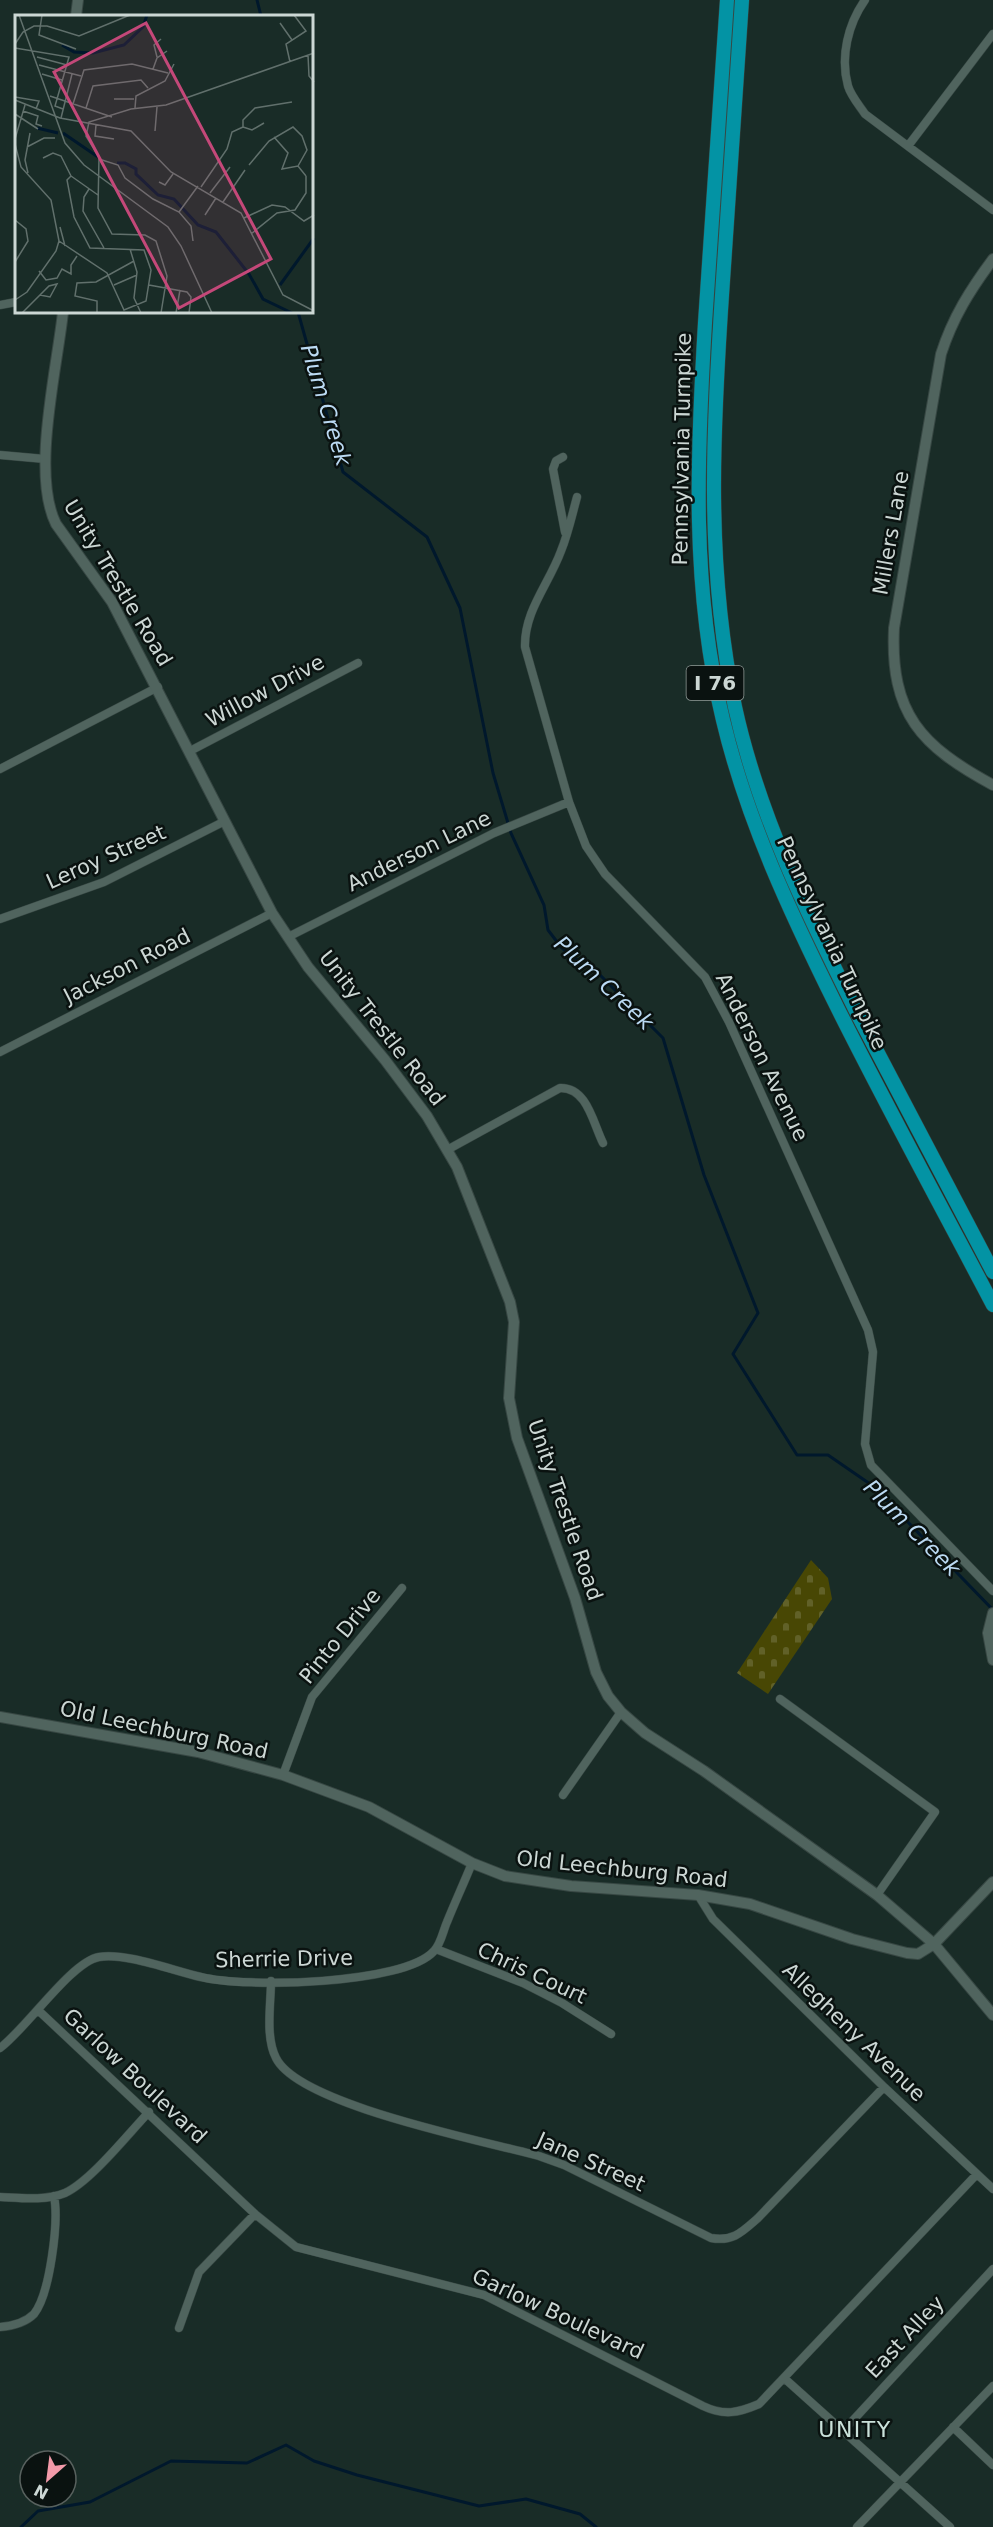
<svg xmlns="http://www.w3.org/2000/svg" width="993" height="2527" font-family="'DejaVu Sans',sans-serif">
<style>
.cemetery{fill:url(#cemetery-stones)}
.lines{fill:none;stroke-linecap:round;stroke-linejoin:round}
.stream{stroke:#00182c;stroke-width:3}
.street-casing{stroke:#374743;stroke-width:9}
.secondary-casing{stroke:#374743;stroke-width:12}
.highway-casing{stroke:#374743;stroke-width:15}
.street{stroke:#50645e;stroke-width:8}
.secondary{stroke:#50645e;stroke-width:10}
.highway{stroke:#0393a4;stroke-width:14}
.labels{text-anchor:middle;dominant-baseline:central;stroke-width:5;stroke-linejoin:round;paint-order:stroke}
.shield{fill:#0a1210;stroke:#929c99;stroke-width:1.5}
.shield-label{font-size:20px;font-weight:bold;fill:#ccd7d4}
.street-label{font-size:21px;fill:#ccd7d4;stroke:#0a1210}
.water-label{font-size:22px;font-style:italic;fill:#bbdaf3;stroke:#0a1210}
.neighbourhood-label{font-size:22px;letter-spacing:1.5px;fill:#cae1da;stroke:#0a1210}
.inset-river{fill:none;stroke:#00182c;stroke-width:3}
.inset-road{fill:none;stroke:#61706c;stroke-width:1.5}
.view{fill:#c44879;fill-opacity:0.15;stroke:#c44879;stroke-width:3}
.inset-edge{fill:none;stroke:#ccd7d4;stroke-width:3}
</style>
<defs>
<pattern id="cemetery-stones" width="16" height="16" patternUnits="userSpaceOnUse" patternTransform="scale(1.5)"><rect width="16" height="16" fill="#484704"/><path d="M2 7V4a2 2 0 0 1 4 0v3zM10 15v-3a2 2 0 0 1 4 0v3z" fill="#616128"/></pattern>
</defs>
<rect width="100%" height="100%" fill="#192c27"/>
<path class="cemetery" d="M811,1560L828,1578L832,1599L768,1694L737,1673Z"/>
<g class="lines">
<path class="stream" d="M257,0L261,16
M298,312L343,472L427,537L460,608L493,773L511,833L544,905L548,930L561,947L575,959L588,963L663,1038L704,1175L758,1313L733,1354L797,1455H828L873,1486L993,1610
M21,2527L38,2511L90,2502L171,2461L247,2463L286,2445L314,2461L357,2475L479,2506L526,2499L580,2514L596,2527"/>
<defs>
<path id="street" d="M865,0C848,24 840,57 848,86C851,96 859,105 865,114L993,210
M908,146L993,34
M0,305L16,302
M0,455L45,459
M563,457L556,461L553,469L565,532
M577,497C572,515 568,534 561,551C549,584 524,611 525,647L569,802L586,846L605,874L705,977L729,1022L868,1330L873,1352L865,1444L871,1465L993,1591
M190,751L358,663
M0,769L158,687
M0,919L104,882L225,821
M288,937L494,833L569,802
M0,1052L272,913
M447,1150L560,1088C587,1087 593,1123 603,1143
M780,1699L935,1812L877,1895
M283,1775L312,1697L402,1588
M563,1795L621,1712
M698,1895L713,1919L884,2087L993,2189
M436,1949L523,1983L562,2003L611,2034
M271,1981C271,2003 265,2037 276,2058C299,2105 485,2141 539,2156L564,2165L711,2238C733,2242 742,2232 758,2218L884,2087
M39,2011L255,2214L296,2247L484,2295L703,2406C724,2416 738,2413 759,2404L977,2174
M0,2048C27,2028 71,1962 99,1957C125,1952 174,1971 201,1977C244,1988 404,1985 434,1951C441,1944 443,1931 447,1922C455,1902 464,1883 472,1863
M0,2197C21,2198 45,2201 65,2193C91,2181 128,2134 149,2112
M0,2327C12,2326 25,2323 34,2314C50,2294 59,2221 54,2196
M179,2328L199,2272L255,2214
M784,2378L950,2527
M953,2427L993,2465
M844,2430L993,2269
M857,2527L993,2386"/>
<path id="secondary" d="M76,16L78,0
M993,259C970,290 953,317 941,354L894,628C890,714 921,746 993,785
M63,312C57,369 31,474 56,524L112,602L272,913L308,967L385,1060L427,1116L457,1167L510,1302L514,1322L509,1398L517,1438L575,1598L596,1672L608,1696L621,1712L645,1733L704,1771L877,1895L934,1944L993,2015
M993,1613L988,1633L993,1660
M0,1717L198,1752L283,1775L369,1807L472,1863L505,1876L571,1886L698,1895L750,1904L852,1939L907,1953L918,1954L934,1944L993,1882"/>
<path id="highway" d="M727,0C720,108 712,215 705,323C697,456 691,588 723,720C747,821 791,914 837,1007C887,1107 941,1206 993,1305
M742,0C736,93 729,187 723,280C713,424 705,565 735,707C759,817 809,917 859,1017C903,1102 948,1187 993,1272"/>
</defs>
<use href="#street" class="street-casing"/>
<use href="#secondary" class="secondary-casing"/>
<use href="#highway" class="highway-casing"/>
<use href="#street" class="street"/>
<use href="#secondary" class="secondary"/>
<use href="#highway" class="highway"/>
</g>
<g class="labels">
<rect class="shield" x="686.5" y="666" width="57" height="34" rx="4.5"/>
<g class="shield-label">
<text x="715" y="683">I 76</text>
</g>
<g class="street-label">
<text transform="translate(682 449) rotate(-89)">Pennsylvania Turnpike</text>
<text transform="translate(891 533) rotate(-80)">Millers Lane</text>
<text transform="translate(118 583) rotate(59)">Unity Trestle Road</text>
<text transform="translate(265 691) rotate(-28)">Willow Drive</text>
<text transform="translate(419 851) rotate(-26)">Anderson Lane</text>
<text transform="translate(106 857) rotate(-24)">Leroy Street</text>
<text transform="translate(832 943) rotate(65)">Pennsylvania Turnpike</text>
<text transform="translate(127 966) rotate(-27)">Jackson Road</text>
<text transform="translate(382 1028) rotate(52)">Unity Trestle Road</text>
<text transform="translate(762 1057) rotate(64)">Anderson Avenue</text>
<text transform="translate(565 1510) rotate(71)">Unity Trestle Road</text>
<text transform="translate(340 1636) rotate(-51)">Pinto Drive</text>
<text transform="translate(164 1730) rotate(12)">Old Leechburg Road</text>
<text transform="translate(622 1869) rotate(6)">Old Leechburg Road</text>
<text transform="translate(284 1959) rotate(-1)">Sherrie Drive</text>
<text transform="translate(532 1973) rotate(25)">Chris Court</text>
<text transform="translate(854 2032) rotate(44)">Allegheny Avenue</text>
<text transform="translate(135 2076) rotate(43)">Garlow Boulevard</text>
<text transform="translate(591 2162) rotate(24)">Jane Street</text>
<text transform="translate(558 2314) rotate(25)">Garlow Boulevard</text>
<text transform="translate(905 2337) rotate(-47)">East Alley</text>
</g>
<g class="water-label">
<text transform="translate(326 405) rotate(73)">Plum Creek</text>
<text transform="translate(604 983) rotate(43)">Plum Creek</text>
<text transform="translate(912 1528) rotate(45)">Plum Creek</text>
</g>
<g class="neighbourhood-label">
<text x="855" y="2429">UNITY</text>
</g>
</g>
<g transform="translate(15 15)">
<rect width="298" height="298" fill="#192c27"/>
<path class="inset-river" d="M47,30L59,37L78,38L109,30L128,12L132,0M22,113L43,118M48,118L83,142M102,148H110L121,154V159L143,180L159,184L183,210L201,217L234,259L248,284L277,298M265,270L299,223"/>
<path class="inset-road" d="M4,0L50,128L69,150L153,212L166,231L197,298M27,0L24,20L61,34M265,8L277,25M0,29L8,17L19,11H32L64,21L115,0M0,33L54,42L40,91L48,94M293,40L294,61L299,67M22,42L52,50M142,42L139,30L146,24M275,47L271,29L291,16L279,0M24,50L66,61M138,54L142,43L152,36M27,59L47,65M35,81L97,102M0,82L24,86L21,94M99,84H119M0,85L45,103L116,116L156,157L226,198L268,280L299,296M58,89L69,55L117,49L153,58M71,93L78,71L126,65L133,73M120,93L121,81L150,66L159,49M8,96L23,101L21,109L27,111M0,99L23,114M46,103L57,59M81,110L80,121L99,124M228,112V105L240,93L277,87M228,112L237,115L249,108M140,116L142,92M259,122L273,138L267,154L283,151L291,161M0,124L10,90M0,129L6,152L36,185L44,226L41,236L12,277L0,285M12,132L29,123H40M28,143L38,138L46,141L56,161M84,144L103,150L110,163L138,184L164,197L176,211L178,226M234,150L254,126L278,112L287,121L292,135L283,151M13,158L10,145L15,118M56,161L83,180M144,167L150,170L158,159M186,172L212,134L217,117L228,112M74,174L69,182L68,196L89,233M195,178L215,152M208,187L230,155M164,197L183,171M190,200L201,183M229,203L257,190L270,192L289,206L299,200M0,205L11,214L13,226L0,247M45,212L50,231M236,219L262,198L280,195L291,178V161M44,226L92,258L109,295L131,286L136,255L129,235L75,233L59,202L52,165L56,161M115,234L122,257L119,283L126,298M24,256L31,265L42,263L47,254L56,259V250L62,241M99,270L122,260M134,270L172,277L176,282L174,298M7,298L34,271L42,269L35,282L25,280M82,298V286L60,281L62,268L81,267L119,246M146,298L152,261L141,226L130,220L97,219L83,193L84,142L71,121L74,107L116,94L151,90L299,38M161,298L165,275"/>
<path class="view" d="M131,8L256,244L164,293L39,57Z"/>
<rect width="298" height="298" class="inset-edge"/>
</g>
<g transform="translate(48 2479) rotate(208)"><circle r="28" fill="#0a1210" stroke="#58615e" stroke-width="1.5"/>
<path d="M0-4.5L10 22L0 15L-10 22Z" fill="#f39aa9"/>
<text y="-9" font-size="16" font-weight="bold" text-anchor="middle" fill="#ccd7d4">N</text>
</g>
</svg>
